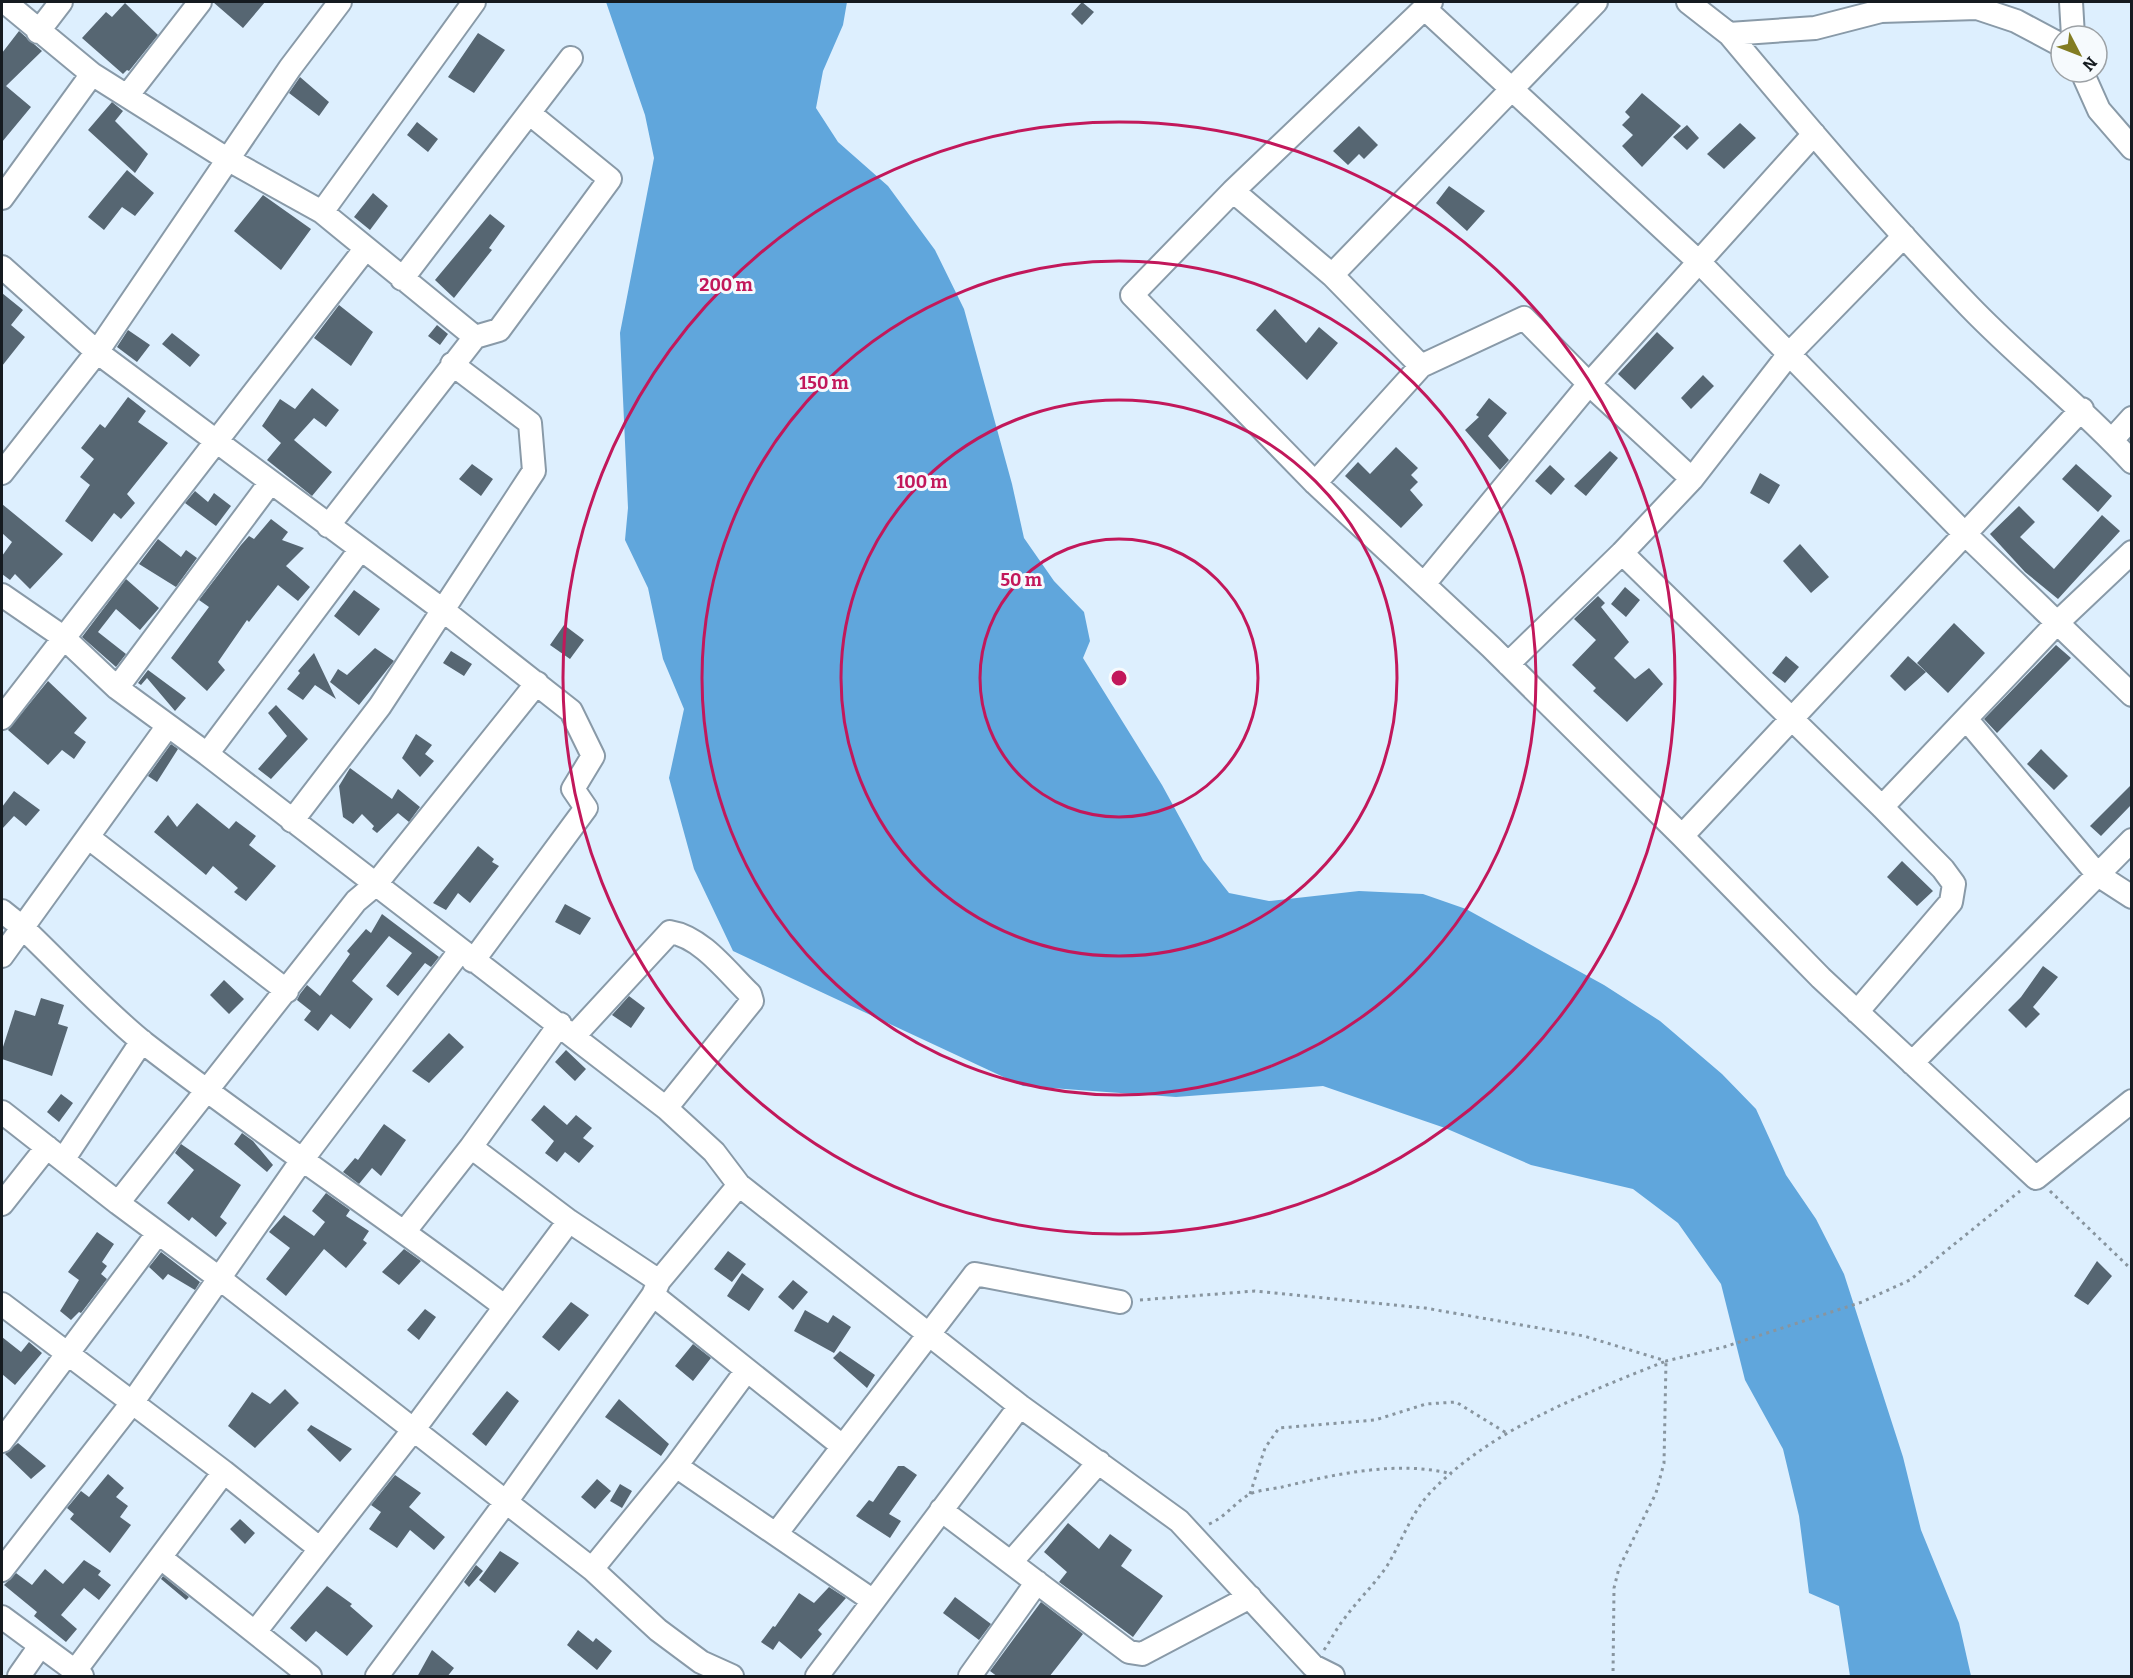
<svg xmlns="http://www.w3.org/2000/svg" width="2133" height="1678" font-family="Bitter,serif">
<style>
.water{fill:#60a6dc}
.building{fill:#566672}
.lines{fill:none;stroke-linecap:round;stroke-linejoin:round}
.minor-casing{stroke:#899aa8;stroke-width:26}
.path{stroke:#88959f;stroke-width:3;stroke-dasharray:3 4.5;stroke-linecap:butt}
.minor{stroke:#fff;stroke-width:22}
.ring{fill:none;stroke:#c2185b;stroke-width:3}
.centre{fill:#c2185b;stroke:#f6fafd;stroke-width:3}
.ring-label{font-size:18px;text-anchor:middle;font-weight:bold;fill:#c2185b;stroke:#f6fafd;stroke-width:6;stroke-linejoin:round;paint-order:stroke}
</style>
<rect width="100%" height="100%" fill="#ddeffe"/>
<path class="water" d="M606,2H847L843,25L823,71L816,108L838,142L888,186L935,250L964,309L1012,484L1024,538L1054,581L1084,612L1090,641L1083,658L1162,785L1203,860L1229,893L1269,901L1359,891L1423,894L1466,909L1604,985L1660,1021L1722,1074L1756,1109L1786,1175L1816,1219L1844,1274L1903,1457L1921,1530L1959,1623L1971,1676H1850L1839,1606L1809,1593L1799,1516L1783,1449L1745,1380L1721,1284L1678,1223L1633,1189L1531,1165L1445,1128L1323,1086L1176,1097L1023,1086L733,951L694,869L669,778L684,709L663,659L648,588L625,540L628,508L620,333L654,158L645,115Z"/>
<path class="building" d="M213,2H265L243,28Z
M1082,2L1094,12L1082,25L1071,14Z
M125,3L158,35L129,71L127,70L123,74L82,38L106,12L112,17Z
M19,31L42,51L6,86L31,107L2,142V53Z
M478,33L505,50L474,93L448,77Z
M300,77L329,102L319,116L289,93Z
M1642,93L1681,126L1642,167L1622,146L1633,135L1622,125L1630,117L1625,112Z
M112,102L123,111L115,121L148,154L135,173L88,130Z
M417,122L438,139L428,152L407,135Z
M1740,123L1756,138L1724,169L1707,154Z
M1687,125L1699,138L1687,150L1673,137Z
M1359,126L1378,145L1364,159L1359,154L1348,165L1333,151Z
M127,170L154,193L135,216L122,207L104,230L88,217Z
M1449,186L1485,211L1467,231L1436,203Z
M373,193L388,206L370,230L354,217Z
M263,195L311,229L281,270L234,231Z
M490,214L505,226L489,248L492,250L454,298L435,280Z
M2,293L23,310L11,325L25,337L2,366Z
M339,305L373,332L351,366L314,338Z
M1275,309L1306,343L1319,327L1338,343L1307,380L1256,330Z
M437,325L448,334L440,345L428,336Z
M128,330L150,345L137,362L117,347Z
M1657,332L1674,348L1635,390L1618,374Z
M172,333L200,355L190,367L162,344Z
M1703,375L1714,386L1691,409L1681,398Z
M312,388L339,410L326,427L314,418L294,440L332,472L312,496L267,460L281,443L262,426L280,399L295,409Z
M128,397L146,411L138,422L168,443L127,494L135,503L121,519L114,513L92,542L65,521L90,485L80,477L94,459L81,448L100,424L105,428Z
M1489,398L1507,413L1488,436L1509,460L1500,470L1465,430L1479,417L1476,415Z
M1396,447L1418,468L1411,475L1418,482L1410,490L1423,505L1401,528L1345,476L1358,462L1370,474Z
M1610,451L1618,458L1586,496L1574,486Z
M472,464L493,479L481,496L459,479Z
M2076,464L2112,496L2098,512L2062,479Z
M1550,465L1565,479L1551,495L1535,481Z
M1760,473L1780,485L1769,504L1750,493Z
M195,491L208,502L214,493L231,506L216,526L185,503Z
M2,504L63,554L30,589L15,574L10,580L2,574V556L12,542L2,533Z
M2019,506L2035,522L2020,537L2054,569L2102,515L2120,531L2058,599L2025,572L1990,534Z
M271,519L288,532L282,540L304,548L286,566L310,587L298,601L278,585L249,622L247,620L218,662L225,670L207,691L171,658L209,607L199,600L241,545L249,536L254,539Z
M158,539L181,557L186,550L197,558L176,587L139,564Z
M1800,544L1829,577L1811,593L1783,561Z
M126,579L159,608L140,630L116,609L98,632L126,654L116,667L82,637Z
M1625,587L1640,600L1626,617L1611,604Z
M354,590L380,609L359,636L334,616Z
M1598,596L1605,603L1601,607L1629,642L1614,658L1635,679L1649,668L1663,684L1627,722L1593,691L1596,688L1572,665L1596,640L1574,619Z
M1954,623L1985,653L1948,693L1917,663Z
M564,625L584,640L570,659L550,645Z
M2056,645L2071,658L1997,733L1984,719Z
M375,648L394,661L359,705L330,682L338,669L347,675Z
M451,651L472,664L464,676L443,663Z
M314,653L336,699L315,685L303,700L287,689L300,673L298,671Z
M1786,656L1799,667L1785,683L1772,673Z
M1908,656L1926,672L1905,691L1890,676Z
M148,670L186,698L175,711L147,678L141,685L138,683Z
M48,681L87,718L74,733L86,742L74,759L62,750L48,765L8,730Z
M276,705L308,739L271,779L258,769L287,736L268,713Z
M416,734L432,745L425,754L434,761L420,777L402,758Z
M171,744L178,749L157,782L148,776Z
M2041,749L2068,776L2054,790L2027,764Z
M350,768L392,799L398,789L420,807L409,822L398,813L377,833L372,829L374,826L362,814L353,824L343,817L339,786Z
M2132,784V804L2101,836L2090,826Z
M14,791L40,810L26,826L14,816L2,829V807Z
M197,803L229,829L236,821L256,836L249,845L276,866L246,901L234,892L238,888L213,866L206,875L154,832L168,815L177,827Z
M478,846L494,859L492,862L499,866L470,903L458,893L446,910L433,903Z
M1902,861L1933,891L1917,906L1887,877Z
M565,904L591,918L580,935L555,922Z
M382,914L439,957L431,967L425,963L398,996L386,986L412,953L389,936L352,981L373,999L350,1029L331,1014L318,1031L304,1020L311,1011L297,1000L300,994L307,985L320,996L350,954L347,951L366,929L371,933Z
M2043,966L2058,977L2033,1007L2040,1014L2026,1028L2008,1010L2021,997Z
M224,980L244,999L229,1014L210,995Z
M629,996L645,1008L631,1028L612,1015Z
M41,998L64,1005L58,1024L68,1027L52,1076L2,1059V1050L15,1010L35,1016Z
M449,1033L464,1047L429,1083L412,1071Z
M566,1050L586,1069L575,1081L555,1062Z
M61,1094L73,1103L59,1122L47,1112Z
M544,1105L567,1125L576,1115L592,1128L583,1138L594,1146L579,1163L565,1152L557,1162L545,1153L554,1141L531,1120Z
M384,1124L406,1140L381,1176L372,1168L359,1184L343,1172L355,1158L358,1160Z
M242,1133L253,1141L273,1165L267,1172L234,1144Z
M181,1144L241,1185L220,1217L227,1223L216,1237L192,1217L189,1221L167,1203L194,1170L175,1153Z
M326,1193L350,1210L346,1216L369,1231L363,1240L367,1243L346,1268L324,1249L286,1296L266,1279L290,1248L269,1232L284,1215L314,1236L325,1222L312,1211Z
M97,1232L114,1244L102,1262L107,1266L101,1274L107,1279L81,1313L79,1312L71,1320L60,1311L79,1280L68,1272Z
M404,1249L421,1261L399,1285L382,1272Z
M728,1251L746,1264L732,1282L714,1269Z
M161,1252L200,1282L195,1290L168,1274L163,1280L149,1267Z
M2097,1261L2112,1276L2088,1305L2074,1296Z
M742,1273L764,1289L749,1311L727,1296Z
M793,1280L808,1292L793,1310L778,1297Z
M571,1302L589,1315L559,1351L542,1337Z
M425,1309L436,1317L419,1340L407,1330Z
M805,1310L828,1323L833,1315L851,1327L834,1353L794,1331Z
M2,1337L21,1352L29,1342L42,1353L15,1385L2,1374Z
M693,1344L711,1358L693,1381L675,1366Z
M840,1351L875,1375L867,1388L833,1358Z
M285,1389L299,1403L255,1448L228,1426L252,1392L270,1404Z
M507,1391L519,1401L486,1446L472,1434Z
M619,1399L669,1444L661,1456L605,1417Z
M311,1425L352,1449L340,1462L307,1430Z
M18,1443L46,1466L31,1479L5,1454Z
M898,1466H904L917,1475L889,1514L901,1521L890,1538L856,1516L869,1500L873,1502Z
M108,1474L124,1488L116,1497L128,1506L120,1517L131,1525L110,1553L70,1519L74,1514L67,1508L81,1491L89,1497Z
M395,1475L421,1493L409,1507L445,1537L434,1550L410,1530L397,1548L369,1529L381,1512L371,1505Z
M597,1479L611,1491L595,1509L581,1497Z
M620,1484L632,1491L622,1508L610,1501Z
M240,1519L255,1533L245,1544L230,1529Z
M1068,1523L1099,1549L1110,1534L1132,1550L1121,1566L1163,1596L1133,1637L1059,1582L1067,1572L1044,1552Z
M500,1551L519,1563L495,1593L479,1580Z
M84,1560L101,1571L98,1575L111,1585L99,1600L84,1588L61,1615L77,1629L66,1642L34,1616L37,1612L4,1585L16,1573L32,1585L45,1569L63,1584Z
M476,1565L483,1571L469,1587L464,1582Z
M163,1576L189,1597L186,1600L161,1579Z
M327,1586L352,1604L350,1606L373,1626L347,1656L316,1631L306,1642L290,1628Z
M829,1587L846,1598L818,1630L822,1634L801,1659L779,1641L773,1650L761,1642L773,1626L775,1627L799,1593L814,1603Z
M955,1597L991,1624L979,1640L943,1613Z
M1041,1602L1083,1634L1049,1677H998L990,1671Z
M578,1630L593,1642L596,1638L612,1651L597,1670L567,1645Z
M432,1650L454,1668L447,1677H417Z"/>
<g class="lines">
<defs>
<path id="minor" d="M5,2L92,74L227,159L322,212L475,337
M1431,2L1233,191L1132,295L1315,483L1491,647L1682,836L1821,978L2036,1178L2132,1101
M1688,2L1729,34L1815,28L1881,11L1977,8L2016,21L2061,45
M2071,2L2073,36
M1424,8L1700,263L1964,533L2132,695
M38,32L61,2
M1729,34C1807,127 1886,220 1970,307C2022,361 2081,406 2132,462
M2082,72L2099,110L2132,148
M127,96L200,2
M1233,191L1332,275L1421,366L1524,318L1589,384L1692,479
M2,198L92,74
M322,212L474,2
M2,267L97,352L444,611L571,711L593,756L573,789L586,808L473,961
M1332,275L1596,2
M402,279L571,58
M2112,440L2132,418
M2,473L97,352L290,68L340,2
M1315,483L1421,366
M328,526L475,337L499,330L610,179L529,113
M1622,553L1882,807L1943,869L1954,884L1951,902L1857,1012
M1424,584L1589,384L1814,134
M2,595L63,637L117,688L207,754L666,1108L714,1152L739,1185L1020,1406L1179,1521L1313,1666L1333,1676
M1508,664L1622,553L1692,479L1789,354L1904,236
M117,688L270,483
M2,718L366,248
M1967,720L2098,875L2132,897
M207,754L360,550
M1882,807L2057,623L2132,552
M292,821L380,706L534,471L530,423L452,364
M1682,836L2082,409
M89,838L287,991
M2,911L22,927C60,963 103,1010 144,1043C261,1134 386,1216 504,1306
M2,956L167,727
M574,1036L670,932C702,937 728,973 750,994L752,1001L666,1108
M1912,1063L2132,840
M2,1112L118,1203L219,1278L592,1569L658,1630L701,1662L732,1676
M471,1147L569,1221L659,1281
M63,1160L142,1041
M118,1203L356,901L375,885L537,683
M2,1204L47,1147
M405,1231L471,1147L560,1024
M653,1295L841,1445
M2,1304L224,1472L319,1548
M2,1441L158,1233
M676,1466L747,1370
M941,1510L1129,1652L1142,1654L1250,1597
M776,1534L975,1274L1120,1302
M161,1558L310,1676
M1012,1561L1099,1462
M592,1569L676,1466L872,1600
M2,1570L132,1403L302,1160L460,951
M2,1617L82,1676
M255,1632L414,1429L569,1221
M75,1671L224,1472
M19,1676L40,1646
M377,1676L506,1502L653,1295L659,1281L739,1185
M817,1676L1020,1406
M970,1676L1037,1582"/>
</defs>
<use href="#minor" class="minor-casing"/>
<path class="path" d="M2050,1191L2132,1270
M1140,1300L1255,1291L1425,1308L1584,1336L1666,1361L1724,1347L1862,1302L1910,1280L2020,1191
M1250,1494L1265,1448L1279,1428L1375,1420L1426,1404L1456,1402L1508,1434
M1209,1524C1226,1517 1235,1502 1250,1494C1259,1490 1272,1489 1282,1487C1336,1474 1398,1460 1452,1474
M1324,1650C1331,1640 1336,1629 1344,1619C1357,1601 1374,1585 1387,1566C1401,1543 1410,1516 1428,1495C1488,1430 1586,1393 1666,1361L1664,1463L1656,1493L1619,1568L1614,1588L1613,1676"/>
<use href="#minor" class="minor"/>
</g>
<g class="ring">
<circle cx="1119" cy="678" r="139"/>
<circle cx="1119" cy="678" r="278"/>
<circle cx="1119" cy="678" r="417"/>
<circle cx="1119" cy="678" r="556"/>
</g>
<circle cx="1119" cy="678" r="9" class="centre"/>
<g class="ring-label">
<text x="726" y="291">200 m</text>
<text x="824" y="389">150 m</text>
<text x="922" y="488">100 m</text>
<text x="1021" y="586">50 m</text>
</g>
<rect width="2133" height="1678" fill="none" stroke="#151b20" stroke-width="6"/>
<g transform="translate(2079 54) rotate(132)"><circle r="28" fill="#f6fafd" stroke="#9ca1a5" stroke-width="1.5"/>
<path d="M0-4.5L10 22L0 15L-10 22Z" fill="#827c22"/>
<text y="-9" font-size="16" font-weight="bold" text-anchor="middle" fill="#151b20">N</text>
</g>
</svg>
